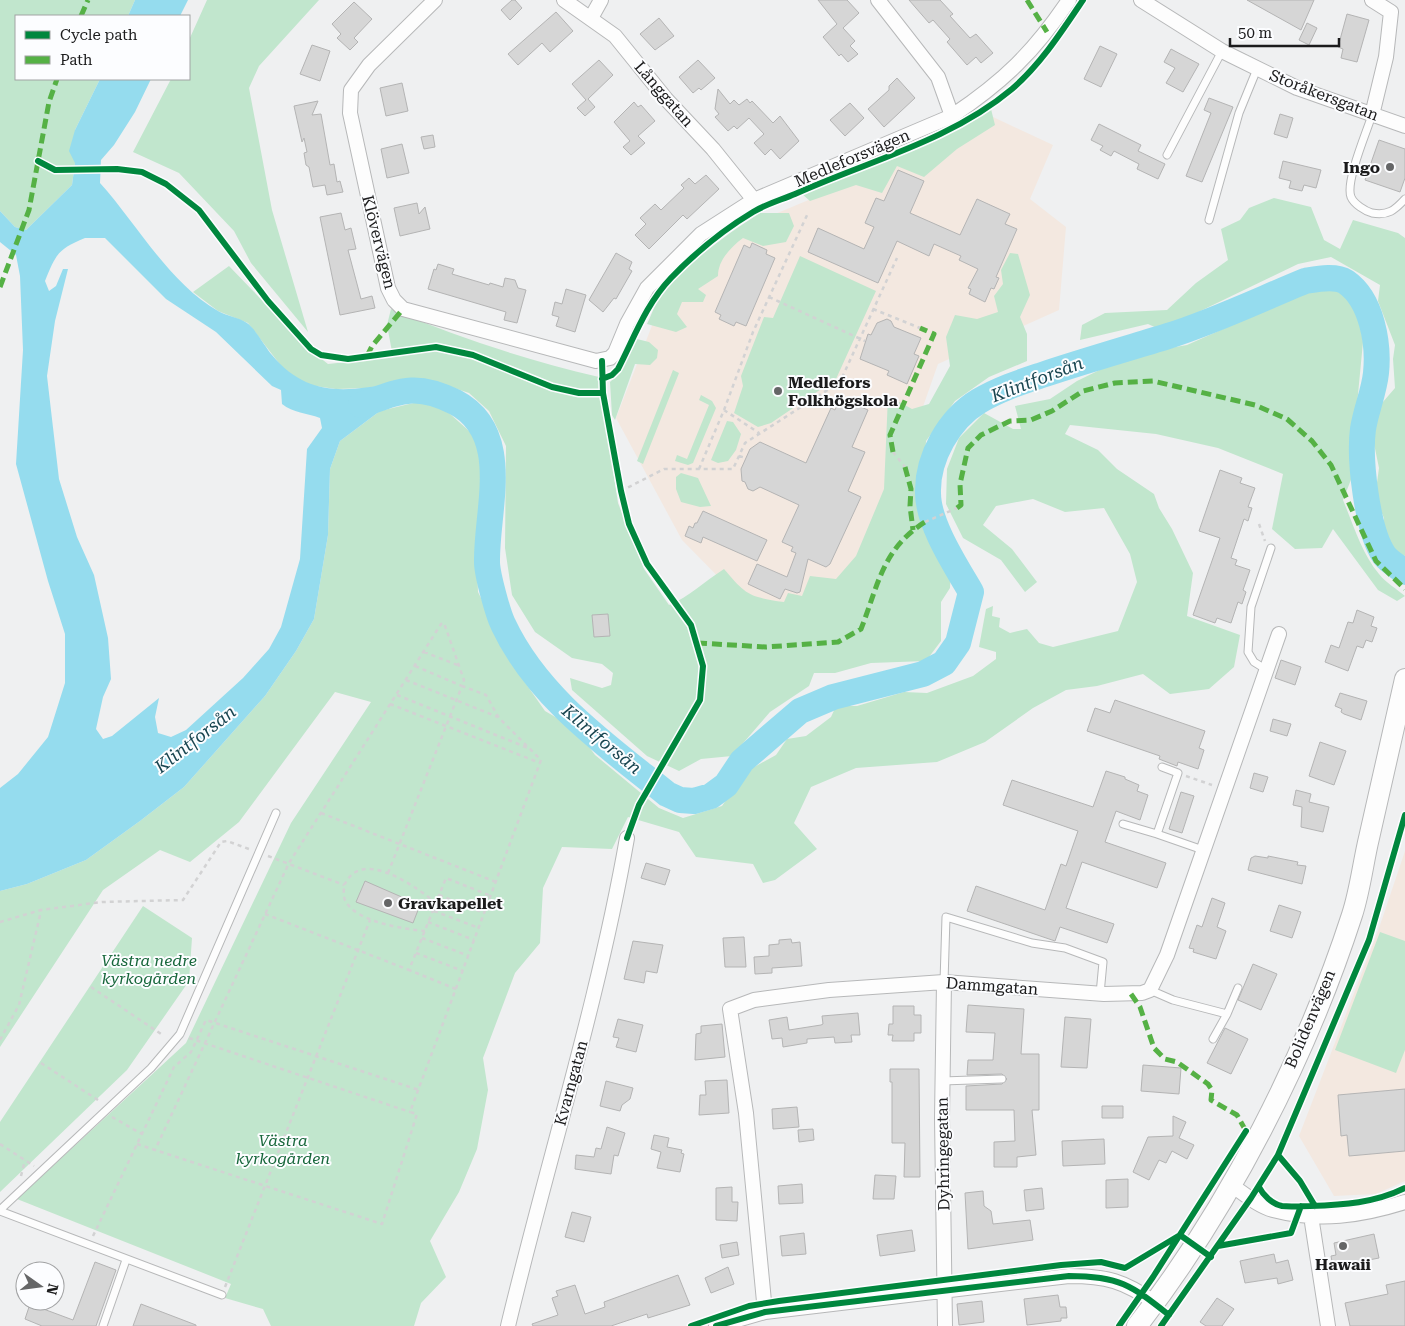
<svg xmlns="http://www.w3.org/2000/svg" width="1405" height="1326" font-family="'Roboto Serif',serif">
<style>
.education{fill:#f3e8e0}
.green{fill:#c1e6cd}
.water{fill:#95dcee;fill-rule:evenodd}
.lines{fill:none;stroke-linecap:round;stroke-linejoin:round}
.river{stroke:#95dcee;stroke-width:26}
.building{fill:#d6d6d6;stroke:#b4b4b4}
.lane-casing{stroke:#b7b8b9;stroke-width:9}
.street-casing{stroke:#b7b8b9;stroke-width:16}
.secondary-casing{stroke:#b7b8b9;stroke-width:22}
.path{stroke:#d2d2d3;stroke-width:2.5;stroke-dasharray:4 4;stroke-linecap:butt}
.lane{stroke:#fdfdfd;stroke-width:7}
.street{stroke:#fdfdfd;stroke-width:14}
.secondary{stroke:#fdfdfd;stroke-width:20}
.quiet{stroke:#55b145;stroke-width:5;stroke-dasharray:10 5;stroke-linecap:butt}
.cycleway-casing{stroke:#fcfdff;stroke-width:9}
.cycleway{stroke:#00873e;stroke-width:6}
.poi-dot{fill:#656667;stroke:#fcfdff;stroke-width:2}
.labels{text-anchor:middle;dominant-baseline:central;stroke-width:4;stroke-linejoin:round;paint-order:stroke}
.street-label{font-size:16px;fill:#1b1b1c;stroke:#fcfdff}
.poi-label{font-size:16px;font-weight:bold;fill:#1b1b1c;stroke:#fcfdff;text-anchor:start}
.park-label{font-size:16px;font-style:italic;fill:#17673b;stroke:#fcfdff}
.water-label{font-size:18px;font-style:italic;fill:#194651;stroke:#fcfdff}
</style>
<rect width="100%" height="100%" fill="#eff0f1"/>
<path class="education" d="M993,117L1053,145L1030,199L1066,227L1059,310L938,364L875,543L805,628L741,600L682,540L616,418L653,323L751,224L892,165Z
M1405,851V1181L1376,1194L1334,1196L1299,1136L1378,931Z"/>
<path class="green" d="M0,0H135L128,16H16V79H100L75,130V163L72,185L26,230L15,227L0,211Z
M207,0H319L259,66L249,88L272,210L308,332L251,263L234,231L179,173L133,152L171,79H189V40Z
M991,109L995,125L957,149L924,177L897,166L882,193L856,185L810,201L802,194L919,147Z
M1274,198L1311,207L1324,240L1340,249L1353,220L1398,233L1405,238V556L1396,552L1384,530V518L1375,497L1379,468L1372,434L1376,410L1395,388L1393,359L1395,345L1378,301L1380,285L1331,257L1298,264L1161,330L1148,324L1080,340L1082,325L1105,313L1167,310L1196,283L1228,260L1221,229L1240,220L1249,208Z
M760,213H789L794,226L786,242L763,246L743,238C731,247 718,260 718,276L698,289L706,295L703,302H682L677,314L687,327L676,332L647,324C651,316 654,307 658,299C681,267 727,234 760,213Z
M1010,253L1018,254L1030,295L1020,317L1027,334V361L989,377L955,401L926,441L924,487L919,492L917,500L923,511L931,540L951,571L950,588L941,602V641L926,661L871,663L835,673H814L809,686L770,712L732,756L701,759L679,771L647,756L572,690L570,678L602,688L611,685L613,673L602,664L572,658L535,632L512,595L505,548L506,446L489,411L469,393L430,380L394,383L367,388L336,389L308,385L285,371L248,323L218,311L193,292L229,266L310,350L328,364L393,357L387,325L391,309C459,338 527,360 599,377L618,503L644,569L669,605C689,597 705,581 724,569C746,595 749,597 784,602L788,593L802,596L810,576L836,579L856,556L884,489L888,396L912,409L929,404L950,366L946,337L955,315L977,319L998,312L994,296L1003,284L1001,270Z
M800,256L876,291L836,379L771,423L758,427L734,413L743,386L741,376L764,317L773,318Z
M1320,286L1345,290L1358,311L1363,342L1354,436V472L1343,500C1353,524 1362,554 1379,574C1386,583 1397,589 1405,596L1397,601L1378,590L1333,529L1322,548L1295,549L1272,529L1283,474L1218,448L1156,434L1070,425L1065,434L1098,450L1117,469L1154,494L1159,508L1172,529L1193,573L1187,616L1240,635L1234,667L1209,689L1170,694L1143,674L1097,686L1066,690L1033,708L985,742L937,762L856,768L811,787L794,823L817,849L775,880L763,883L753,864L696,857L679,832L628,817L612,849L562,847L543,888L540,943L515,973L483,1058L488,1090L477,1149L459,1192L430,1241L446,1277L421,1303L414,1326H271L263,1309L225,1298L231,1284L17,1199L186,1043L291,823L371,702L335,692L239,822L190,862L160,850L103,890L0,1047V891L27,884L86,860L140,821L184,787L265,696L296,651L314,619L328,535L330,469L340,441L380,411L426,400L449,413L478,439L484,485L476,538L478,592L517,671L545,711L576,729L595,755L659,808L683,818L722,806L745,772L776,755L787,739L806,736L831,717L836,706H857L904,692L927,693L973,676L996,659V652L979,647L986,609L993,606L992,616L1000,618L999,627L1010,633L1027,629L1039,643L1053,647L1118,631L1137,582L1130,554L1104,508L1065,512L1033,499L996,506L983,525L1012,549L1037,582L1025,592L1001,560L963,538L946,504L947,469L959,438L984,413L1013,429H1021L1015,406L1050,399L1077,381L1118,361L1147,352L1187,345Z
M637,339L649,342L658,350L657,358L650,365L635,364L615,420L612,415L610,382L620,372Z
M673,370L679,373L643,464L637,461Z
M701,395L712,401L716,408L693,463L688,465L675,461L677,455L687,459L709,405L699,400Z
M727,421L733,422L741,434L736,450L728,461L718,463L711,460Z
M681,473L698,478L711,506L700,507L681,502L676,489V477Z
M143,906L192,938L189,981L127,1070L0,1192V1122Z
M1380,932L1405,941V1050L1396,1073L1335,1050Z"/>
<path class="water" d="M135,0H188L180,16H128Z
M100,79H151L135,112L114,145L101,160L100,183C137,224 169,283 218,311C227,316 238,317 247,323C254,327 266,348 272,355C307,397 345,392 394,383L398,405L380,411L340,441L330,469L328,535L314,619L296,651L265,696L184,787L140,821L86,860L27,884L0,891V788L18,774L48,737L65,683V634L48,581L16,464L23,350L20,276L16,255L0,242V211L15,227L26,230L72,185L75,163L69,151L75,130ZM85,238H105L166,299L216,332L272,386L281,390L282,404C293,413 307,413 320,418L322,428L307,449L300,559L281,627L269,649L243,678L186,730L171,737L158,733L155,717L159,698L112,736L103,739L96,729L103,697L111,679L108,638L94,575L77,537L59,479L47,376L55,321L68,269H63L56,286L49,291L45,281C56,254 58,249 85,238Z"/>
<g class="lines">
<path class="river" d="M361,405C400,391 415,382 455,402C514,433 486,510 487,562C487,574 498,614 503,624C537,697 606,745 667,794L680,800L694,801L711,796L726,785L742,761L800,711L833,697L923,674L944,663L958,643L971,592C956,566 928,524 928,493C927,458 949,419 979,401C999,389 1021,382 1042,375C1084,361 1126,349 1168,336C1213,322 1261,299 1305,281C1317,279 1335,275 1346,282C1372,300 1379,344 1376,373C1374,392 1366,410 1363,429C1359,459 1367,530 1384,555C1389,562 1399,567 1405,572"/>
</g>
<path class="building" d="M512,0H515L522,8L510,20L501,10Z
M818,0H847L859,13L843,28L855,41L850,46L858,54L848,62L841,54L839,56L823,37L837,24Z
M909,0H940L953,14L950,16L970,38L976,34L993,53L981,63L976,57L967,65L947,42L950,39L933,20L929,23Z
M1247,0H1314L1301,30Z
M354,2L372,19L354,38L358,42L350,50L337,38L341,34L332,24Z
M556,12L573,31L550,52L542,43L518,65L508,54Z
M1347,14L1369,20L1357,62L1341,58L1343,49L1338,47Z
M659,18L674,36L655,50L640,34Z
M1307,23L1317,28L1309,45L1299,40Z
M312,45L330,51L320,81L300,74Z
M1100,46L1117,54L1101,87L1084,79Z
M1171,49L1199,64L1183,92L1166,83L1175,68L1164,62Z
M599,60L613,75L588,99L595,107L585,116L577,108L586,100L572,84Z
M698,60L715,78L701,90L699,88L693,93L679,77Z
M897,78L915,98L884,127L868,109L889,90V86Z
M402,83L408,111L386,116L380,88Z
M718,89L730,104L734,100L739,105L747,99L750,103L752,101L773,123L780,116L799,141L780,159L771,149L765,155L754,143L764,134L749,118L737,129L734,126L728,131L715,117L719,114L715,109Z
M1209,98L1233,107L1202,182L1186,176L1211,113L1204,110Z
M318,101L312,115L321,114L330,165L334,164L337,182L340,181L343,192L327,195L325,185L313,187L309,167L306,165L304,153L307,152L304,138L302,142L294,106Z
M634,102L638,107L641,105L655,121L638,136L645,143L631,155L623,147L630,141L614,122Z
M850,103L864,118L845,136L830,120Z
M1280,114L1293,118L1287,138L1274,134Z
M1099,124L1141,145L1138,151L1165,164L1158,179L1137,169L1139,164L1114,151L1111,156L1100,150L1103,146L1091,140Z
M433,135L435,147L424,149L421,137Z
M1379,140L1405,149V178L1400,192L1365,180Z
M402,144L409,173L387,178L381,149Z
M1283,161L1321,170L1316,188L1304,185L1302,191L1289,188L1291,181L1279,178Z
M898,170L924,181L910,213L960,235L977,199L1010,214L1005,224L1017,229L996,277L999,278L994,289L991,288L985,302L969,294L971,289L968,288L978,269L959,260L961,256L934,244L929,256L897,241L878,283L808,252L818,228L864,249L874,227L865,223L876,198L884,201Z
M706,175L719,189L687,219L683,215L649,249L635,235L646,224L640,218L655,204L661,210L684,188L681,185L689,178L695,184Z
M417,203L419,214L425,207L430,229L400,236L394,208Z
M341,213L345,230L351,228L356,249L348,250L361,299L372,296L375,308L340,315L320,217Z
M752,243L767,250L766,254L775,258L746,326L736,322L734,326L719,319L721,315L715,312L744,245L750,248Z
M616,253L632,262L629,269L632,271L616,299L614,298L603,312L589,300Z
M438,264L454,269L452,274L489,285L490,283L503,287L505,278L515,280L518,288L526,290L517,323L504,320L506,312L428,289L434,269L436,270Z
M566,289L586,295L575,332L556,326L559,317L552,315L555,302L562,304Z
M887,319L891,321L894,327L921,338L914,354L919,356L907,384L887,375L889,371L860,359L868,334L871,335L877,323Z
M840,398L868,410L852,447L865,452L848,491L861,497L830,564L826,567L808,559L800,592L797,593L785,589L780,599L748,584L757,564L787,577L796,553L791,551L793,547L782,542L799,505L760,487L753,491L748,489L745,482L742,481L741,469L750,449L760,442L806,463L831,408L835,410Z
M1220,470L1242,478L1240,483L1255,488L1248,507L1252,508L1248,521L1244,519L1231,558L1237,560L1235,565L1250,570L1243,590L1246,592L1242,604L1238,602L1231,623L1217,618L1215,623L1193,615L1220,538L1199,531Z
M703,511L767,540L757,561L703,537L701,543L685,536L689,526L693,528L695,523H697Z
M1357,610L1374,617L1371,626L1377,628L1372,642L1366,640L1363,648L1357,646L1348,671L1325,662L1331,645L1339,648L1348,622L1353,623Z
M608,614L610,636L594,637L592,615Z
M1281,660L1301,667L1295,685L1275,678Z
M1340,693L1367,701L1361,720L1344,714L1341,712L1342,709L1335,706Z
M1115,700L1205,731L1199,748L1204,750L1198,769L1178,762L1177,766L1159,759L1160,756L1087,731L1095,708L1110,713Z
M1273,719L1291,724L1287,736L1270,731Z
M1320,742L1346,751L1334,785L1309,776Z
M1106,771L1125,777V779L1139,785L1137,791L1148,795L1140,820L1116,811L1105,842L1166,863L1157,888L1082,862L1066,908L1114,924L1107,943L1060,927L1055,941L967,911L976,886L1045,910L1061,864L1066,866L1078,831L1003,805L1012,780L1093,807Z
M1254,773L1268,777L1263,792L1250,788Z
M1296,790L1311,794L1309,802L1329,807L1323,832L1301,827L1302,807L1293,805Z
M1181,792L1194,796L1182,833L1169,829Z
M1255,856L1268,858V856L1298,862L1297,865L1306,866L1302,884L1248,870L1251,858Z
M646,863L670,870L665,885L641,878Z
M365,881L420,905L413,923L356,902Z
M1212,898L1225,903L1217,927L1226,931L1216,959L1193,952L1194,949L1189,948L1197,925L1202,927Z
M1279,905L1301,912L1292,938L1270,931Z
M744,937L746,967H725L723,938Z
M791,939L792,943L800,942L802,966L772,968V973L755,974L754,957L769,956V945L779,944V940Z
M633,941L663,945L657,973L646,971L644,983L624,979Z
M1253,964L1277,974L1261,1010L1238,1000Z
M968,1005L1024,1009L1021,1054H1039V1110H1032L1036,1155L1017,1157V1167H994V1142L1015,1141L1014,1110H966V1086L1002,1084L1007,1079L1002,1074L967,1075L968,1060H993L995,1033L966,1032Z
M893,1006H914V1015H921V1033H914V1041H892L893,1035H888L889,1024H893Z
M858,1013L860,1035H851L852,1042L835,1043L834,1037L807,1039V1043L783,1047L782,1038L772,1039L769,1020L787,1017L789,1030L821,1025L823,1024L822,1016Z
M1065,1017L1091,1019L1087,1068L1061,1067Z
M618,1019L643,1025L636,1052L616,1047L619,1038L613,1037Z
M722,1024L725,1057L695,1060L696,1034L701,1033V1026Z
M1225,1028L1248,1039L1231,1074L1207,1063Z
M1143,1065L1181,1068L1179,1094L1141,1091Z
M890,1069H919L920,1177H904L905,1143H892V1082H890Z
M727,1080L729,1113L699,1115L700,1095H706L705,1081Z
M606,1081L633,1088L630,1099L622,1105L620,1111L600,1106Z
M1405,1089V1151L1349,1156L1347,1135L1341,1136L1338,1095Z
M1102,1106H1123V1118H1102Z
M797,1107L799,1127L773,1129L772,1109Z
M1173,1116L1186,1122L1179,1138L1194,1145L1187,1159L1172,1151L1166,1163L1159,1160L1149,1180L1133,1172L1148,1137L1173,1136Z
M607,1127L625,1133L618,1156L614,1155L611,1174L575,1169L576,1155L594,1157L596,1148L601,1149Z
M813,1129L814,1140L799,1142L798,1130Z
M654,1135L669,1138L667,1147L682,1150L681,1153L684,1154L680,1172L657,1168L661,1152L651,1149Z
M1104,1139L1105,1164L1063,1166L1062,1141Z
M875,1175L896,1176L894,1199H873Z
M1128,1179V1207L1106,1208V1180Z
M802,1184L803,1203L779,1204L778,1186Z
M732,1187V1202H738L737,1221L716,1220V1188Z
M1042,1188L1044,1209L1026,1211L1024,1190Z
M983,1191L984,1206L991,1211L993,1224L1030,1220L1033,1240L968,1249L965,1193Z
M572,1212L591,1217L584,1242L565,1237Z
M912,1230L915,1251L880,1256L877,1235Z
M804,1233L806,1254L782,1256L780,1236Z
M1374,1234L1379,1258L1333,1267L1331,1256L1336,1255L1334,1243Z
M737,1242L739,1255L722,1258L720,1245Z
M1274,1254L1276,1263L1288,1260L1293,1280L1278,1284L1277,1278L1245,1283L1240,1261Z
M95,1262L116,1270L96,1326H42L25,1319L30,1304L73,1320Z
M728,1267L734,1284L711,1293L705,1278Z
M678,1275L690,1305L648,1318L647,1314L611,1326H533L532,1324L558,1315L552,1298L558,1296L556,1291L575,1285L585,1314L605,1307L604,1302Z
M1405,1281V1326H1350L1345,1303L1388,1294L1386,1285Z
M1058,1295L1060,1307H1066L1067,1318H1061V1321L1027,1325L1024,1299Z
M1217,1298L1234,1309L1222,1326H1206L1200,1322Z
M982,1301L984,1322L959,1325L957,1304Z
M141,1304L196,1325V1326H133Z"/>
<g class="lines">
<defs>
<path id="lane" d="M1372,115C1367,131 1345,182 1351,197C1354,204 1365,211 1372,213C1388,216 1395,210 1405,199
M1167,155L1222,51
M1209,220L1239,113L1257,69
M1267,670L1254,662L1248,652L1251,607L1271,548
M1162,767L1178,773L1157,834L1203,850
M1123,824L1157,834
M944,982L946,917L1032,943L1065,948L1103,962L1100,994
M1150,990L1173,1000L1227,1014L1238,988
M1213,1039L1227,1014
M942,1081L1002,1079
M0,1210L151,1068L180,1034L276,813
M0,1211L222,1295
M103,1326L126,1260"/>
<path id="street" d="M435,0L369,65L351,90L350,113L388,288L394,300L403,309L596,361L610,358L615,353L627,324L647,288L701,234L754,200L952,116C1004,81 1034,52 1069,0
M564,0L615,36L666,99L713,149L754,200
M878,0L938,77L952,116
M1141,0L1222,51L1297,88L1405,126
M591,18L601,0
M1372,115L1386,57L1391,12L1372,0
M944,982L942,1118L945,1326
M1230,1184C1243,1193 1258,1206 1273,1210C1319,1222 1361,1216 1405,1202
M1311,1216L1328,1326
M765,1312L746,1113L730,1009L754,1000L829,990L944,982L1104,994L1142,993L1150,990L1167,955L1279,634
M508,1326C547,1163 598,1003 627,838
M716,1326L765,1312L1069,1276C1106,1276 1125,1281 1155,1303"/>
<path id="secondary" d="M1137,1326C1229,1208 1306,1057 1352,915C1360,891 1363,863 1369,838C1381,785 1393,732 1405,679"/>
</defs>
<use href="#lane" class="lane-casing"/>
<use href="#street" class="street-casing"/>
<use href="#secondary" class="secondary-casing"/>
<path class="path" d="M769,297L865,341
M873,309L920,328
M724,410L759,433
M893,452L905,467
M739,456L746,458
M699,469L724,410L753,332L808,213
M621,491L664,469H733L745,443L840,382L897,258
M925,522L957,508
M1259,524L1265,541
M424,652L460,666
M406,680L498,717
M397,695L528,748
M390,704L540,763
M1186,776L1212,785
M321,813L496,882
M268,856L344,885
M388,873L462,686L415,666
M439,895L484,913
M434,911L479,928
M265,914L409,970
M0,922L41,910L102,902L183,900L221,842L227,841L249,849
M428,922L474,940
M425,931C404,929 355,922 345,900C343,896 344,889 344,885C347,881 350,875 354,873C376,858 419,889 436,903
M422,938L469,956
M416,953L463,971
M91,987L164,1036
M456,989L409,970L446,878L491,896
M189,1038L410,1112
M0,1040L19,1005L41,911
M41,1063L101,1102
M112,1117L142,1134
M0,1144L34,1166
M137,1144L155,1150L382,1224L417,1114L410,1112L541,760L499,718L486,695L462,686L464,680L444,623L441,624L289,863L155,1150
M21,1176L25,1160
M93,1236L174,1067L191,1052L206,1020L419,1090
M225,1287L370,920"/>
<use href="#lane" class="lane"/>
<use href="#street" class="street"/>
<use href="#secondary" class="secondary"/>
<path class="quiet" d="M1027,0L1047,32
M81,16L88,0
M0,287L29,210L49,102L57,79
M367,356L372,346L403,309
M893,452L890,435L934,334L920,328
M905,467L911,489L910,506L913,530
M957,508L961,505L960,484L968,448L981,435L1010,421L1031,420L1052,411L1083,391L1115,383L1153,381L1255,405L1287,419L1312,441L1331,465L1376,561L1405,589
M697,643L766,647L838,642L861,629C878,586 882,549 925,522
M1131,994L1140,1007L1154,1048L1165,1059L1177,1062L1208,1084L1212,1090L1211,1100L1237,1115L1246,1131L1243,1135"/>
<defs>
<path id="cycleway" d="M38,161L55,170L117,169L142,172L166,184L199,210L268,301L311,349L321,355L348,359L436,347L473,355L552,387L579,393H603
M602,361L603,393L621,491L629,524L647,564L691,625L703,666L700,700L639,805L627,838
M602,379L612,375L618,369C634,338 646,304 671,278C695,253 723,230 753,212C766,204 781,200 795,194C868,161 950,141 1012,89C1041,64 1062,31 1083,0
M1278,1155L1300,1181L1315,1206
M1259,1187C1263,1195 1272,1204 1282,1206C1291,1207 1301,1206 1310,1206C1343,1205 1375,1203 1405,1188
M1218,1246L1291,1233L1301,1206
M691,1326L749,1306L779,1301L1061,1265L1101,1262L1125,1268L1180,1235L1211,1257
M716,1326L765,1312L1069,1276C1119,1276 1131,1285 1169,1315
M1119,1326L1153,1277L1246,1131
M1161,1326L1251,1198L1278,1155L1369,940L1405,815"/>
</defs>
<use href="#cycleway" class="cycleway-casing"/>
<use href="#cycleway" class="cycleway"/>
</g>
<g class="poi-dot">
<circle cx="1390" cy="167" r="5"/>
<circle cx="778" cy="391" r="5"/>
<circle cx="388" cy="903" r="5"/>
<circle cx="1343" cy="1246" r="5"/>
</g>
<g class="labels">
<g class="street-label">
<text transform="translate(664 94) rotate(49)">Långgatan</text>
<text transform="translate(1324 95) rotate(21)">Storåkersgatan</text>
<text transform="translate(852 158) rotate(-23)">Medleforsvägen</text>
<text transform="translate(379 242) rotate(76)">Klövervägen</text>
<text transform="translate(992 986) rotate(4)">Dammgatan</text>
<text transform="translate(1310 1019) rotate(-67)">Bolidenvägen</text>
<text transform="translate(571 1083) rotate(-75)">Kvarngatan</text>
<text transform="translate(943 1154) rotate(-91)">Dyhringegatan</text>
</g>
<g class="poi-label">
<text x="1380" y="167" text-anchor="end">Ingo</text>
<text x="788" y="382">Medlefors<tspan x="788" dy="18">Folkhögskola</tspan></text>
<text x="398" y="903">Gravkapellet</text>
<text x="1343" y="1264" text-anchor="middle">Hawaii</text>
</g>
<g class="park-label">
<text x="149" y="960">Västra nedre<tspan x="149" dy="18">kyrkogården</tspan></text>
<text x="283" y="1140">Västra<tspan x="283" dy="18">kyrkogården</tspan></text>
</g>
<g class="water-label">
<text transform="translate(1037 379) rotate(-21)">Klintforsån</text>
<text transform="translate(195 739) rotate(-38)">Klintforsån</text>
<text transform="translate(602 739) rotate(40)">Klintforsån</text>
</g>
</g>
<rect x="15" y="15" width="175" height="65" fill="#fcfdff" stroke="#a2a3a4"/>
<rect x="25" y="31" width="25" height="8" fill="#00873e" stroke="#a2a3a4"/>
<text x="60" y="40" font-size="15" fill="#1b1b1c">Cycle path</text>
<rect x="25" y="56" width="25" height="8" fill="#55b145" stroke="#a2a3a4"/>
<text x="60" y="65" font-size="15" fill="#1b1b1c">Path</text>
<g transform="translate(40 1286) rotate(104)"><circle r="24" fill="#fcfdff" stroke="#a2a3a4"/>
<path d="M0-4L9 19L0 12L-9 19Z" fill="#656667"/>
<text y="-8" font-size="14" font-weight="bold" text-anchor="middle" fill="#1b1b1c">N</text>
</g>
<path d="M1230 38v8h109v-8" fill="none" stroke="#1b1b1c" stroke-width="2.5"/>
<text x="1238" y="38" font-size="15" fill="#1b1b1c" stroke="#fcfdff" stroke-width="4" paint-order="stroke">50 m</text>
</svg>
